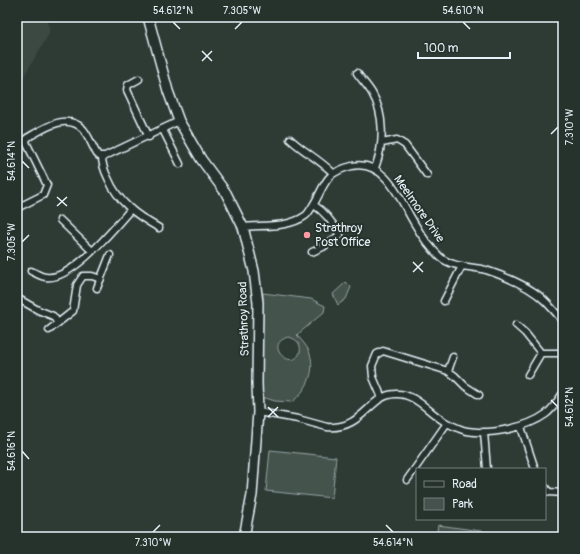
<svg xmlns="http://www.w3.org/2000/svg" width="580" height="554" font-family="Pangolin,sans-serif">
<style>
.built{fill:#3b4843}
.green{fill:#45524e;stroke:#96a2a3;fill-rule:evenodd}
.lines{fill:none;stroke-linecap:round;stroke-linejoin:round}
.street-casing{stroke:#e8f1f8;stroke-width:9}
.secondary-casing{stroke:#e8f1f8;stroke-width:12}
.street{stroke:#26332d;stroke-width:6}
.secondary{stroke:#26332d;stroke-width:9}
.ticks{fill:none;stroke:#e8f1f8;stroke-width:1.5}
.poi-dot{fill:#ff9aa2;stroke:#26332d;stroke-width:1.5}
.labels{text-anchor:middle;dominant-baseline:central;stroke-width:4;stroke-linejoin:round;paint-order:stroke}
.street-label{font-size:12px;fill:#e8f1f8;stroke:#26332d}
.poi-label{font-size:12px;fill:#e8f1f8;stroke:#26332d;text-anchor:start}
.neatline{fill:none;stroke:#e8f1f8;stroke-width:1.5}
.ticks-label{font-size:10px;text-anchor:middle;fill:#e8f1f8}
</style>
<rect width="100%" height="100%" fill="#2e3b35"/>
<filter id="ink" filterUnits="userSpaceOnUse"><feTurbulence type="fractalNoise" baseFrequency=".025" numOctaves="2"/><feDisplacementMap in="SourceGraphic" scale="8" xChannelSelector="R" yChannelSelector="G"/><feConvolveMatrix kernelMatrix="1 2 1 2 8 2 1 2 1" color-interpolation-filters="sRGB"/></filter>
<g filter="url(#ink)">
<path class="built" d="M17,17H45L49,27V34L21,81L17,83Z"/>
<path class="green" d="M346,282L351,287L346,299L338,305L333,294Z
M263,293L311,299L325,306L324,312L297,335C302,341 308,347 310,354C316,373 306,391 292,402L275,401L262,397ZM288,337C295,338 302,343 300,352C293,373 262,345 288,337Z
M270,450L336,457L332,498L266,491Z
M438,525L523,537H436Z"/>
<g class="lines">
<defs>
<path id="street" d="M357,73C361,79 368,86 372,93C385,115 384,145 375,168
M139,79L128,85L127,90L149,137
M163,130L180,164
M290,139C304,152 319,159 333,173
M382,143L397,140L405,145L427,175
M102,157C102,165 104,170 108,178C118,202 136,215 159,228
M17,208L43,195L47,185L26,142L27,138C43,129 66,112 83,129C89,136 92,146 97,154L99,156H105L179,121
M60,220L92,251
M243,227C263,225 288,228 305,216C308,214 310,210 312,207C326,185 323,173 352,166C387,159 401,203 416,226C422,237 431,248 440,257C453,268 471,266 486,270C504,276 531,287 545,301C551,307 557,314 563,321
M312,252L323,247L340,235C333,223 325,212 314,205
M31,271C36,273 41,277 46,277C72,281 115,227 131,209
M97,288L110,255
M17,298L38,310L53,316L58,323
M444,301L462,266
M516,325L525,333L541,353H563
M49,330L73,311L77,285L83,276H92L101,279
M448,371L453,357
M528,375L541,353
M382,398L373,377L372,366L377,354L383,351L448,371L455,376L465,386L479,395
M258,412L298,419L327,427C363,430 369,395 395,394C415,392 431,415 447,423C453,426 461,430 467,431C490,435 527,428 546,414C553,409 558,400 563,393
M521,427L535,469
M484,432L487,469
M407,480L447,423
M545,487L549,492L563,493"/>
<path id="secondary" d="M148,17L168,91L179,121L201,159L226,193L243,227L254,271L258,303L257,383L258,412L252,495L244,537"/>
</defs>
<use href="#street" class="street-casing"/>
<use href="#secondary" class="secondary-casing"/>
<use href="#street" class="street"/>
<use href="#secondary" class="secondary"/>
</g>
</g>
<path class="ticks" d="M173,22L180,29M463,22L470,29M235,29L242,22M202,51L212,61M202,61L212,51M551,134L558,127M22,161L29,168M57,197L67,206M57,206L67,197M22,242L29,235M413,262L423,272M413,272L423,262M551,400L558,407M268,407L278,417M268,417L278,407M22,451L29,459M386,525L393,532M153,532L160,525"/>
<circle class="poi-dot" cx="307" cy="235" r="4"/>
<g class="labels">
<g class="street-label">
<text transform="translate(419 209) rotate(55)">Meelmore Drive</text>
<text transform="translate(244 319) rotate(-92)">Strathroy Road</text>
</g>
<g class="poi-label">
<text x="315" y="228">Strathroy<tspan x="315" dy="14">Post Office</tspan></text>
</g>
</g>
<rect width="580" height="554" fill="none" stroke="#26332d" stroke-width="44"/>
<rect x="416" y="468" width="130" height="52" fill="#26332d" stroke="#747f7e"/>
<rect x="424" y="481" width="20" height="6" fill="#26332d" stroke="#747f7e"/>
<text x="452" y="488" font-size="12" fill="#e8f1f8">Road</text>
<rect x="424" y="498" width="20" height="12" fill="#45524e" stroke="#747f7e"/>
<text x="452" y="508" font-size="12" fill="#e8f1f8">Park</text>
<path d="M418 52v6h92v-6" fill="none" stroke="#e8f1f8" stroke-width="2"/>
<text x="424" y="52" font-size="12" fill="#e8f1f8" stroke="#26332d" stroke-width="3" paint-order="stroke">100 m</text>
<rect x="22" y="22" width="536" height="510" class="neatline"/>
<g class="ticks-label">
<text x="173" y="14">54.612°N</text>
<text x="242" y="14">7.305°W</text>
<text x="463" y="14">54.610°N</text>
<text transform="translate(569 127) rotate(-90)" y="4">7.310°W</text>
<text transform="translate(11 161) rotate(-90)" y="4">54.614°N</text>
<text transform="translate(11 242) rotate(-90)" y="4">7.305°W</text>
<text transform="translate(569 407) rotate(-90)" y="4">54.612°N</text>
<text transform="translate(11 451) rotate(-90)" y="4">54.616°N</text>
<text x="153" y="546">7.310°W</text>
<text x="393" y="546">54.614°N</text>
</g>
</svg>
